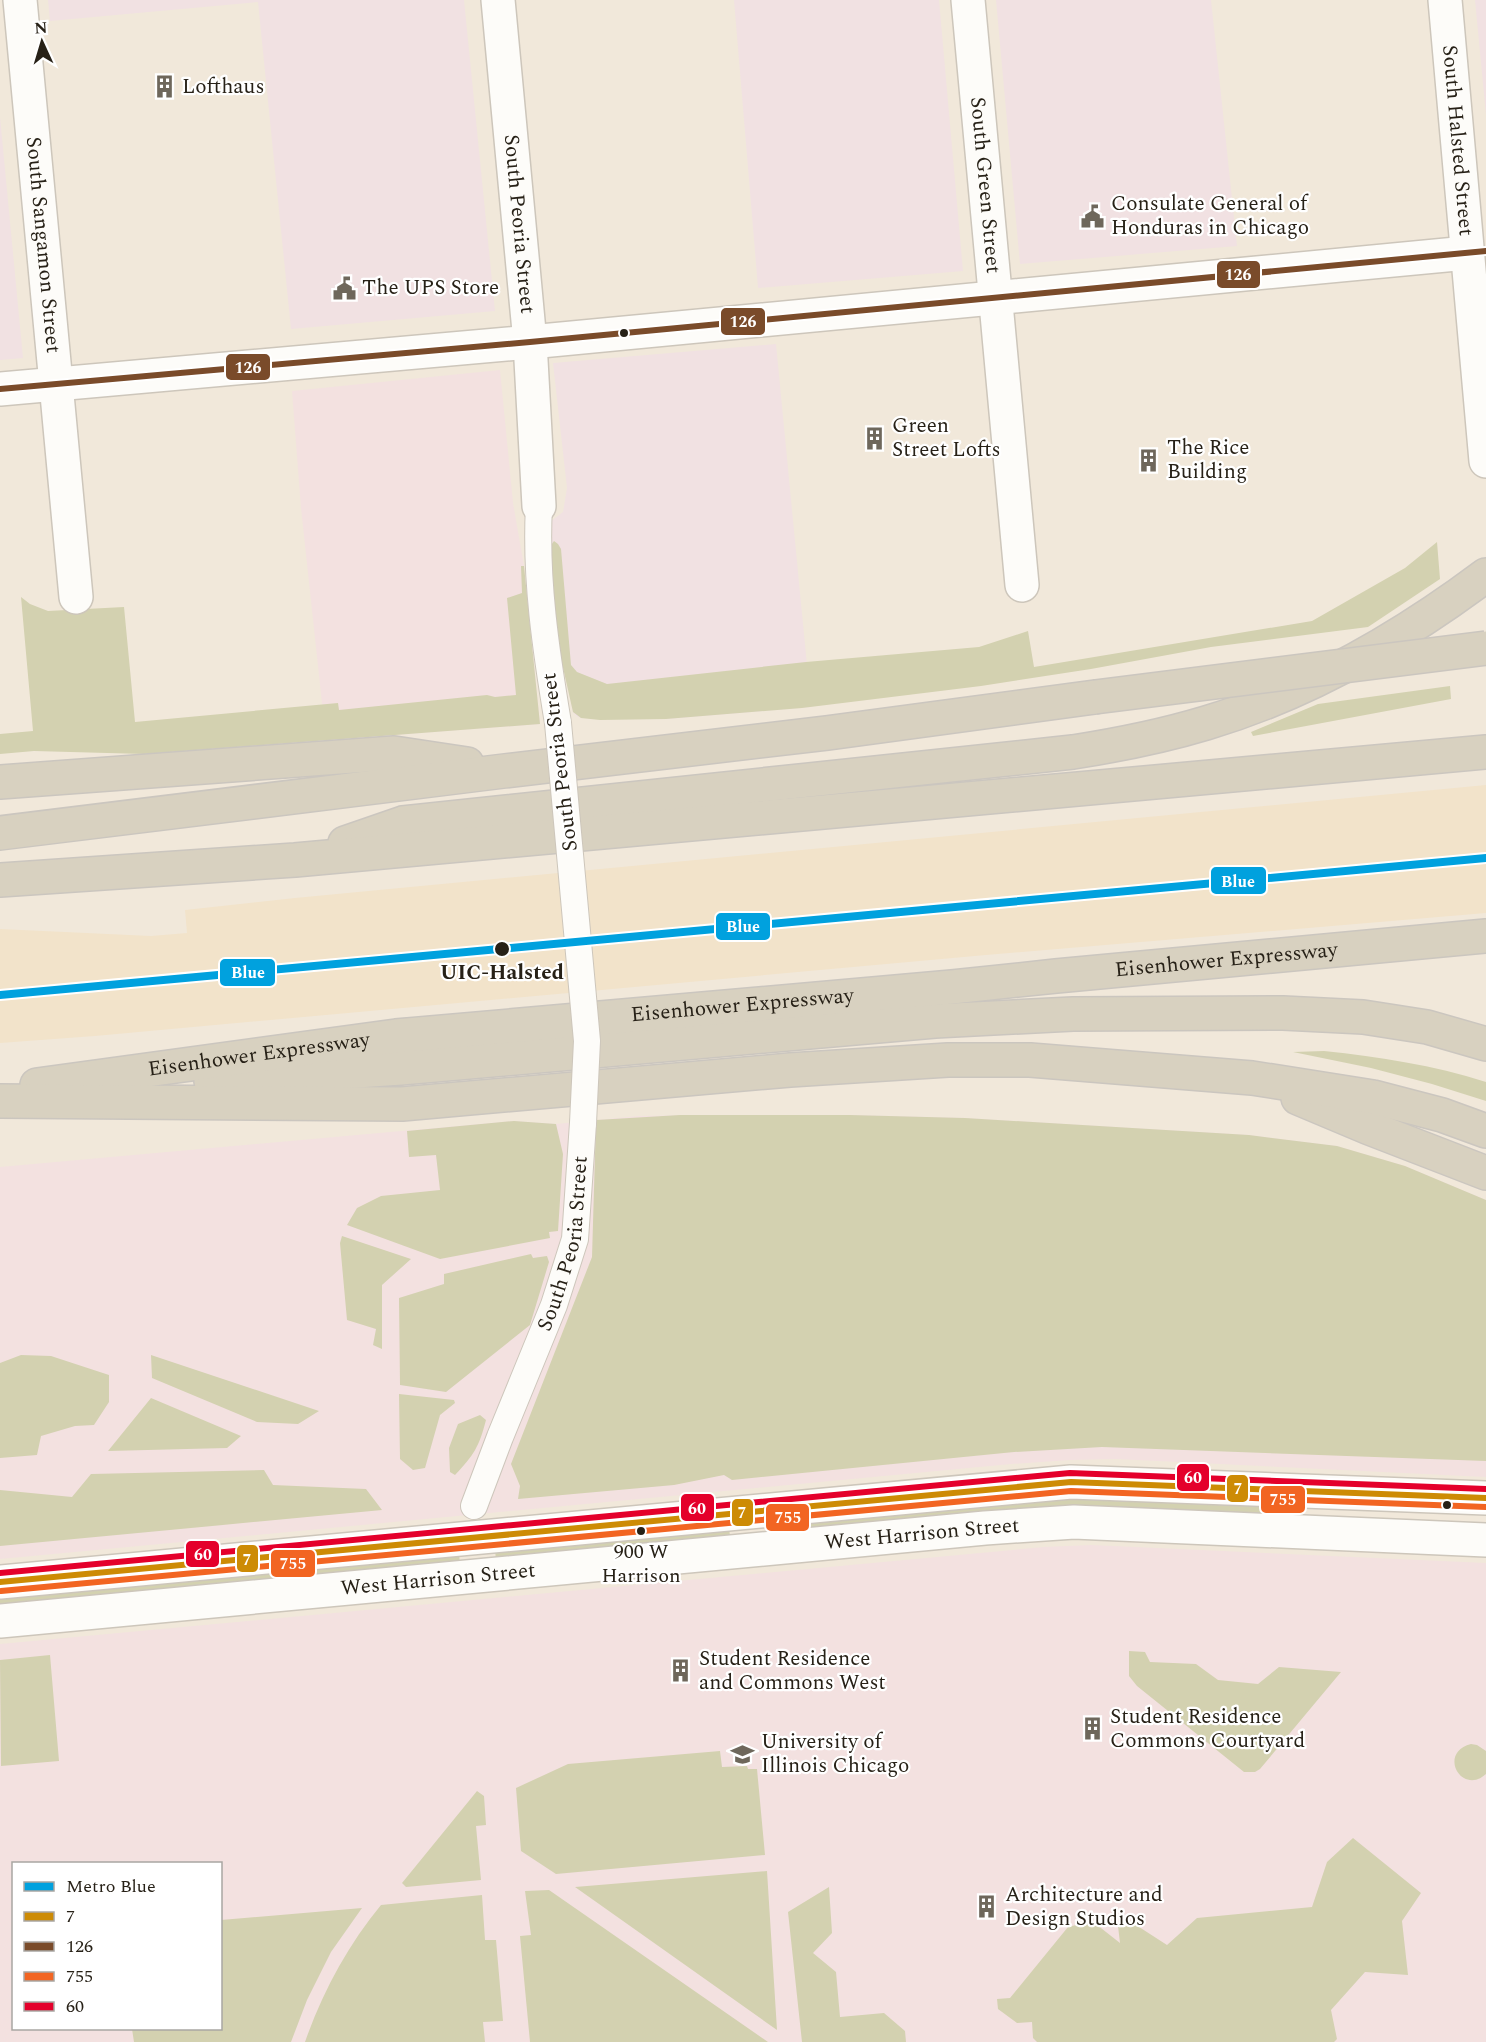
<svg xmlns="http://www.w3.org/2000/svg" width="1486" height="2042" font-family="Spectral,serif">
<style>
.commercial{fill:#f1e1e2}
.built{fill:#f2e3ca}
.education{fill:#f3e1e0;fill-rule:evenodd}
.green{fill:#d3d1b0}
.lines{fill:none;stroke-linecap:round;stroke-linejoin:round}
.pedestrian-casing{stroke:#cdc6bb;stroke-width:28}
.minor-casing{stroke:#cdc6bb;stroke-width:36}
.tertiary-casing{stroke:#cdc6bb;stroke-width:36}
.secondary-casing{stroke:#cdc6bb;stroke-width:36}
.motorway-casing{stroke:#cbc6bf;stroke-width:36}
.pedestrian{stroke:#fdfcf9;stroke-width:26}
.minor{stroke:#fdfcf9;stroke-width:33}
.tertiary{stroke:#fdfcf9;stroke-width:33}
.secondary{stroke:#fdfcf9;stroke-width:33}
.motorway{stroke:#d8d1c0;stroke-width:33}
.pedestrian-bridge-casing{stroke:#cdc6bb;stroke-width:28;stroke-linecap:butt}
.motorway-bridge-casing{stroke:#cbc6bf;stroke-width:36;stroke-linecap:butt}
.pedestrian-bridge{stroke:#fdfcf9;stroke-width:26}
.motorway-bridge{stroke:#d8d1c0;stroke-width:33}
.bus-1-casing{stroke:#fff;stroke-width:10}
.bus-2-casing{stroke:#fff;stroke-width:10}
.bus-3-casing{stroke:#fff;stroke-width:10}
.bus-4-casing{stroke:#fff;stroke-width:10}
.bus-1{stroke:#cd8b05;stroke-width:6}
.bus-2{stroke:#7a4b2a;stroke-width:6}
.bus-3{stroke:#f26522;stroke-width:6}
.bus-4{stroke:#e4002b;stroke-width:6}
.metro-1-casing{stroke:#fff;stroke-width:12}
.metro-1{stroke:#00a1de;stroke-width:8}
.bus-dot{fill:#272117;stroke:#fff;stroke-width:2}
.labels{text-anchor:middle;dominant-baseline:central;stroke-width:4.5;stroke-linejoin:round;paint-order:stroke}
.bus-label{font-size:20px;fill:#272117;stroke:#fff}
.poi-label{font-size:21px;fill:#272117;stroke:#fff;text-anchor:start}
.street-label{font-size:21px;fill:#272117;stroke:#fff}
.stop-label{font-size:21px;font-weight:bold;fill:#272117;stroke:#fff}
.line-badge{stroke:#fff;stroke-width:2}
.badge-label{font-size:16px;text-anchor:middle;font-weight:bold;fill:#fff}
</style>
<rect width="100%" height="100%" fill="#f1e8da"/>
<path class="commercial" d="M48,0H464L495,311L291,329L258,2L50,21Z
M734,0H939L963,271L758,288Z
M996,0H1211L1237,246L1020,264Z
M1475,0H1486V115Z
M0,117L23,358L0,360Z
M776,344L811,707L666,719L581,718L576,716L573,712L558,641L546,525L563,512L567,488L553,363Z"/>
<path class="built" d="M1486,785V913L986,955L95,1036L0,1043V929L151,936L187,933L185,910L295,898Z"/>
<path class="education" d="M500,370L513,503L524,566L540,724L326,740L301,508L292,391Z
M703,1115H850L965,1118L1249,1135L1337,1146L1405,1166L1486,1200V1477L1116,1459L1070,1460L1011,1464L0,1559V1167L514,1121L556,1124L638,1116Z
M1091,1545L1486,1563V2042H0V1644L1044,1547ZM14,1864H220V2028H14Z"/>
<path class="green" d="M554,541L558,544L561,549L571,665L577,672L607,684L806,662L979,647L1028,631L1034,667L1312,621L1405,568L1437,542L1440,579L1368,627L1211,647L1091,669L981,686L802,708L666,719L600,720L581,718L573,712L557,641L549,548Z
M521,566H524L540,724L144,754L34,751L0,754V734L33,731L21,597L30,604L48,611L124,607L135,722L338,703L339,710L487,695L495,697L516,695L507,598L522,593Z
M1450,686L1451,699L1253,736L1251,732L1318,704Z
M1324,1051C1380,1057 1433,1065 1486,1082V1101L1432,1084L1371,1068L1293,1052Z
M680,1115H850L965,1118L1249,1135L1337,1146L1405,1166L1486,1200V1461L1102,1447L1014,1452L732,1480L724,1475L674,1485L518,1499L520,1486L511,1464L592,1257L596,1120Z
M514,1121L556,1124L563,1154L558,1231L549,1232L550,1238L440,1259L347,1225L357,1208L381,1196L440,1190L436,1155L409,1157L407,1131Z
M342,1236L411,1259L382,1285V1349L373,1345L376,1329L347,1320L340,1243Z
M531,1254L533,1258L547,1256L549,1262L530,1325L446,1392L400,1385L399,1298L444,1284V1274Z
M21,1355L51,1356L109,1375V1402L94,1425L75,1426L41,1436L37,1455L0,1458V1363Z
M151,1355L319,1411L298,1424L257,1422L152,1378Z
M399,1394L454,1400L455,1403L440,1415L425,1468L413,1470L400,1459Z
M151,1398L241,1436L227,1448L108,1451Z
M480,1415L486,1420C479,1447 474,1455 455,1475L450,1472L449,1448L458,1424Z
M264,1470L273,1485L366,1489L382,1510L0,1546V1490L72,1497L91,1474Z
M1066,1491L1293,1502V1513L1236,1519L771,1533L773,1521Z
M729,1528L730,1536L496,1564L495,1546Z
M459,1550L460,1569L0,1612V1592Z
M1129,1651L1145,1652L1150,1662L1196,1664L1218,1680L1258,1684L1279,1667L1341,1672L1260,1769L1255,1772H1244L1137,1686L1129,1676Z
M50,1655L59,1761L1,1766L0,1660Z
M1471,1744L1477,1745L1486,1751V1774C1462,1796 1437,1753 1471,1744Z
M720,1751L722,1767L747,1766L748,1769H757L765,1855L556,1874L521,1851L516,1788L568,1764Z
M477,1791L484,1796L486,1825L476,1826L481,1880L406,1887L402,1883Z
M1353,1838L1421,1893L1402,1921L1408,1975L1365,1972L1331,2010L1337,2039L1334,2042H1037L1033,2038L1032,2022L1017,2023L998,2009L997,1999L1010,1998L1068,1927L1092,1921L1120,1943L1118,1926L1136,1925L1167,1945L1197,1918L1312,1907L1327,1862Z
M767,1871L777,2030L575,1887Z
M829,1887L832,1933L813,1953L836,1972L840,2017L884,2013L905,2031L906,2042H802L788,1912Z
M549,1890L768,2042H530L520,1936L531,1935L525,1891Z
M482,1895L485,1940H496L503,2021L483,2022L485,2042H305C322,1993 348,1945 381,1905Z
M362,1908L331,1952L307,2000L291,2042H134L132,2029L220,2028L221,1920Z"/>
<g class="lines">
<defs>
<g id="pedestrian">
<path d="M539,506C535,579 546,651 558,723"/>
<path id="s1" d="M474,1506L500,1437L554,1305L575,1239L583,1123"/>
</g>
<g id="minor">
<path id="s2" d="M20,0L76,597"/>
<path id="s3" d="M498,0L530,342L539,506"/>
<path id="s4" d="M968,0L1022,585"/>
</g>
<path id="tertiary" d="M0,389L530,342L1467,253"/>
<g id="secondary">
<path id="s5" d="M1445,0L1486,461"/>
<path d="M0,1582L1071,1482L1486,1498"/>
<path id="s6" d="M0,1621L985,1528L1074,1522L1486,1540"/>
</g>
<g id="motorway">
<path d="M0,782L394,753L467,764"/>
<path d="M0,833L504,771L827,733L1095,697"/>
<path d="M345,843L403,823L1073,752C1118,745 1163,736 1206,723C1307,693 1402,638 1486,575"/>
<path d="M0,880L295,860L1486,752"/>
<path d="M211,1081L401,1068L935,1021L1073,1014L1283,1013L1363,1017L1427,1027L1486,1044"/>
<path id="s7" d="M37,1085L396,1036L952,987L1056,976L1486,936"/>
<path d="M1298,1098L1367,1127L1486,1173"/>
<path d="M0,1101L402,1104L790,1070L948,1060H1030L1252,1078L1373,1097L1442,1115L1486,1131"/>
</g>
</defs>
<use href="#pedestrian" class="pedestrian-casing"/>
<use href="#minor" class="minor-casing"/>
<use href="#tertiary" class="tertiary-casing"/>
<use href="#secondary" class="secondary-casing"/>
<use href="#motorway" class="motorway-casing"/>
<use href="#pedestrian" class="pedestrian"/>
<use href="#minor" class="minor"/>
<use href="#tertiary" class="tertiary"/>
<use href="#secondary" class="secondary"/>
<use href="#motorway" class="motorway"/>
<defs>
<path id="pedestrian-bridge" d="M558,723L587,1041L583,1123"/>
<path id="motorway-bridge" d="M1095,697L1486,648"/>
</defs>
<use href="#pedestrian-bridge" class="pedestrian-bridge-casing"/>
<use href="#motorway-bridge" class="motorway-bridge-casing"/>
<use href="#pedestrian-bridge" class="pedestrian-bridge"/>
<use href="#motorway-bridge" class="motorway-bridge"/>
<defs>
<path id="bus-1" d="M0,1582L1071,1482L1486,1498"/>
<path id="bus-2" d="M0,389L530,342L1486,251"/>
<path id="bus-3" d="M1,1591L1071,1491L1486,1507"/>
<path id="bus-4" d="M0,1573L1070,1473L1486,1489"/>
</defs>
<use href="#bus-1" class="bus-1-casing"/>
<use href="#bus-2" class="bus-2-casing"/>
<use href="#bus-3" class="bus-3-casing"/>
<use href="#bus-4" class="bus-4-casing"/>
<use href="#bus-1" class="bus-1"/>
<use href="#bus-2" class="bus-2"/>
<use href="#bus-3" class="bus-3"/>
<use href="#bus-4" class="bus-4"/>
<defs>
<path id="metro-1" d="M0,995L1486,858"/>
</defs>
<use href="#metro-1" class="metro-1-casing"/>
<use href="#metro-1" class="metro-1"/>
</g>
<defs>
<symbol id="building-bare" viewBox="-9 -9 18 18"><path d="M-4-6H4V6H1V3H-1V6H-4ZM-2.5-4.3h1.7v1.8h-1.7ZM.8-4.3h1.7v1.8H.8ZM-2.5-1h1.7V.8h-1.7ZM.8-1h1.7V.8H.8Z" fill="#6e675b" stroke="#fff" stroke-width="2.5" paint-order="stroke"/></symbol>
<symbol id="civic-bare" viewBox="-9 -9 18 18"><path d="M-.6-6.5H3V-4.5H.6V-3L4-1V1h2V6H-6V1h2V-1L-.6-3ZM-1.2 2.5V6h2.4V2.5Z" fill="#6e675b" stroke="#fff" stroke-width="2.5" paint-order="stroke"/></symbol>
<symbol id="university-bare" viewBox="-9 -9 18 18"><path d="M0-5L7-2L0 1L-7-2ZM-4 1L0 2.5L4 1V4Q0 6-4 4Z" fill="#6e675b" stroke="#fff" stroke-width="2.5" paint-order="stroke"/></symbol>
</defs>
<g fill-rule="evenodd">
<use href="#building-bare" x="148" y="70" width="33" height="33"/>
<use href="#civic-bare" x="1076" y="200" width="33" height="33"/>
<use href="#civic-bare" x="328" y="272" width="33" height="33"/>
<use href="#building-bare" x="858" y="422" width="33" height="33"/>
<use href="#building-bare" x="1132" y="444" width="33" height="33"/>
<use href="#building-bare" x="664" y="1654" width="33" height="33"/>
<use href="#building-bare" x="1076" y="1712" width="33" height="33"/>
<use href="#university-bare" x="726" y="1738" width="33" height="33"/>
<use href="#building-bare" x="970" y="1890" width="33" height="33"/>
</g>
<g class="bus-dot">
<circle cx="624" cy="333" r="5"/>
<circle cx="502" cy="949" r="8"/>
<circle cx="1447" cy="1505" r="5"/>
<circle cx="641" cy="1531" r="5"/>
</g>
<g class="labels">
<g class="bus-label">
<text x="641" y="1552">900 W<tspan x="641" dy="24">Harrison</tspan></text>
</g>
<g class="poi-label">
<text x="182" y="87">Lofthaus</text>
<text x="1111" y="204">Consulate General of<tspan x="1111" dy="24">Honduras in Chicago</tspan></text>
<text x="362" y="288">The UPS Store</text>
<text x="892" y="426">Green<tspan x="892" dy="24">Street Lofts</tspan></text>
<text x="1167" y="448">The Rice<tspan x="1167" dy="24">Building</tspan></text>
<text x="699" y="1659">Student Residence<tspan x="699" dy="24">and Commons West</tspan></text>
<text x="1110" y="1717">Student Residence<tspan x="1110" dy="24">Commons Courtyard</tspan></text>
<text x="761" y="1742">University of<tspan x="761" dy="24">Illinois Chicago</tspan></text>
<text x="1005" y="1895">Architecture and<tspan x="1005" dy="24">Design Studios</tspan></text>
</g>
<g class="street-label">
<text stroke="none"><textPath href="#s5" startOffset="141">South Halsted Street</textPath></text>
<text stroke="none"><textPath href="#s4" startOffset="186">South Green Street</textPath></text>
<text stroke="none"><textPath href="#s3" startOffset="225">South Peoria Street</textPath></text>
<text stroke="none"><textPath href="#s2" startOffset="246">South Sangamon Street</textPath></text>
<text transform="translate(560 762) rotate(-97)">South Peoria Street</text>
<text stroke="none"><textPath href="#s7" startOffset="1196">Eisenhower Expressway</textPath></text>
<text stroke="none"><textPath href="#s7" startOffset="710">Eisenhower Expressway</textPath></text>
<text stroke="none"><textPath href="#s7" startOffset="224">Eisenhower Expressway</textPath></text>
<text stroke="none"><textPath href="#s1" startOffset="279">South Peoria Street</textPath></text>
<text stroke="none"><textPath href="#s6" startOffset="926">West Harrison Street</textPath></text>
<text stroke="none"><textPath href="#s6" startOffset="440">West Harrison Street</textPath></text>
</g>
<g class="stop-label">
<text x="502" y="973">UIC-Halsted</text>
</g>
</g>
<g class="line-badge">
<rect x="1216" y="260" width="45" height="29" rx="6" fill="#7a4b2a"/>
<rect x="720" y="307" width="46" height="29" rx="6" fill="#7a4b2a"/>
<rect x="225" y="353" width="46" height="28" rx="6" fill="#7a4b2a"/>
<rect x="1210" y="866" width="57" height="29" rx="6" fill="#00a1de"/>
<rect x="715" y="912" width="56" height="29" rx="6" fill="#00a1de"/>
<rect x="219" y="958" width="57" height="29" rx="6" fill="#00a1de"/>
<rect x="1176" y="1463" width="34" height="29" rx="6" fill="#e4002b"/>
<rect x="1226" y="1474" width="23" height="29" rx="6" fill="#cd8b05"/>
<rect x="1260" y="1485" width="46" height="29" rx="6" fill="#f26522"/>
<rect x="680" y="1493" width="35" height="29" rx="6" fill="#e4002b"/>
<rect x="731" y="1498" width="23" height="29" rx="6" fill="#cd8b05"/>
<rect x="765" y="1503" width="45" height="29" rx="6" fill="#f26522"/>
<rect x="185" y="1540" width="35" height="28" rx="6" fill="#e4002b"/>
<rect x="236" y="1544" width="23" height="29" rx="6" fill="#cd8b05"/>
<rect x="270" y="1549" width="46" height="29" rx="6" fill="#f26522"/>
</g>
<g class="badge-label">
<text x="1238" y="280">126</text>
<text x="743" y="327">126</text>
<text x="248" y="373">126</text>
<text x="1238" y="887">Blue</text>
<text x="743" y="932">Blue</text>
<text x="248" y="978">Blue</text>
<text x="1193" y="1483">60</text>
<text x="1238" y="1494">7</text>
<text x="1283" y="1505">755</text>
<text x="697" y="1514">60</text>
<text x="742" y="1518">7</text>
<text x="788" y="1523">755</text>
<text x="203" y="1560">60</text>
<text x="247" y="1565">7</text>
<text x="293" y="1569">755</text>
</g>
<rect x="12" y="1862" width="210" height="168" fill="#ffffff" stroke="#a9a6a2" stroke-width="1.5"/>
<rect x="24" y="1882" width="30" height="9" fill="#00a1de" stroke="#a9a6a2" stroke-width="1.5"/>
<text x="66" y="1892" font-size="18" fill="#272117">Metro Blue</text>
<rect x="24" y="1912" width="30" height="9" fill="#cd8b05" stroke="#a9a6a2" stroke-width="1.5"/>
<text x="66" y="1922" font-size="18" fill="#272117">7</text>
<rect x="24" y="1942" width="30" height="9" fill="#7a4b2a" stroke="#a9a6a2" stroke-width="1.5"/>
<text x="66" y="1952" font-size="18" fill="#272117">126</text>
<rect x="24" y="1972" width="30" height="9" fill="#f26522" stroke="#a9a6a2" stroke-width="1.5"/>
<text x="66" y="1982" font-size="18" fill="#272117">755</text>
<rect x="24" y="2002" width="30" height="9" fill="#e4002b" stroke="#a9a6a2" stroke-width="1.5"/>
<text x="66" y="2012" font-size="18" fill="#272117">60</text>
<g transform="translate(42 42) rotate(356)" stroke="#ffffff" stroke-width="4.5" paint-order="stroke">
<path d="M0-4.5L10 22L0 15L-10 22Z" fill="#272117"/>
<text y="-9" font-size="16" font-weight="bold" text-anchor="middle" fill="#272117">N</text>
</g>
</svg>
